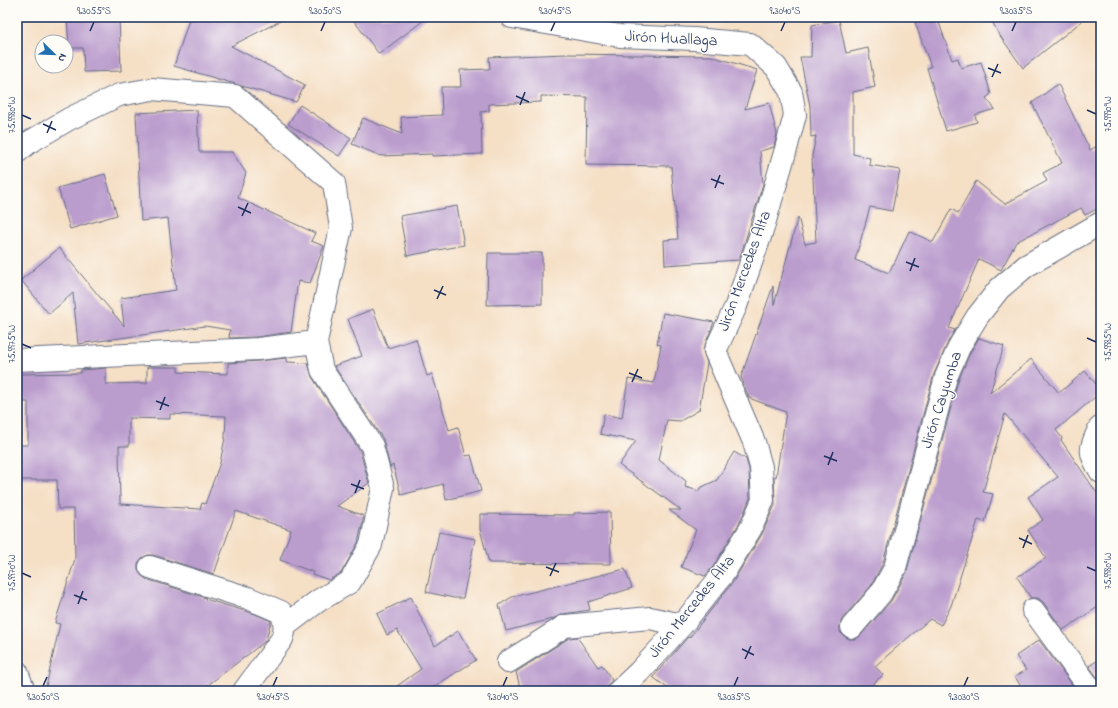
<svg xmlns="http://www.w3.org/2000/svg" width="1118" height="708" font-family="'Indie Flower',sans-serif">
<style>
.building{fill:#ba9ccd;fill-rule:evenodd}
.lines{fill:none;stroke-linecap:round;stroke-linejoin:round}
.minor-casing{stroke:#676d82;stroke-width:24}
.minor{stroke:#fff;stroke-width:22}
.ticks{fill:none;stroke:#1b2f5e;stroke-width:1.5}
.labels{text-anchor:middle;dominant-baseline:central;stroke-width:3;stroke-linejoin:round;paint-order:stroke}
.street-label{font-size:16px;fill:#1b2f5e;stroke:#fdfcf7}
.neatline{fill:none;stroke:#1b2f5e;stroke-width:1.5}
.ticks-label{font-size:10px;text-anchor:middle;fill:#1b2f5e}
</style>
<rect width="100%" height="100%" fill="#fdfcf7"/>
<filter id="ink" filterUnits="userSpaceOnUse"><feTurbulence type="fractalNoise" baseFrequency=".025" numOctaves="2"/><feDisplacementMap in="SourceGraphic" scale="8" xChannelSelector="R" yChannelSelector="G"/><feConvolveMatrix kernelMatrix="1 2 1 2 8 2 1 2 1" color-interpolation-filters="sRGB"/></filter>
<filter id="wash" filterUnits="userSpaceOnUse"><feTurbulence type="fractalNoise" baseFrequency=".012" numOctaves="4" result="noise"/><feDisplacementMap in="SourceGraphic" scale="16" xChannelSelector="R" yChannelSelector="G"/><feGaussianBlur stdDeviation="0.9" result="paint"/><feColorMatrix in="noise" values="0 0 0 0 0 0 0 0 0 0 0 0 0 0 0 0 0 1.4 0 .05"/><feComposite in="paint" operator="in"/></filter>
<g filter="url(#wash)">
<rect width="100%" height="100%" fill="#f5dfc5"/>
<g id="blocks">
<path class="building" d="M67,17H119L121,71L84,72L83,48H69Z
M190,17H288L231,46L305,85L296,102L174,66Z
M351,17H428L379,54Z
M913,17H937L952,60L958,58L961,68L981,62L991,94L986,98L995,109L975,115L977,122L946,131L927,68L931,67Z
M990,17H1087L1023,68L998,33Z
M839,20L846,53L868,48L875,87L853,92V154L870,158L869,165L900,170L892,211L870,207L855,260L889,273L893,264H894L909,231L933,242L951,209L958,213L976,181L1005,204L1047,181L1043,173L1062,163L1032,103L1058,84L1090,150L1101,144V207L1085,215L1081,208L1016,242L1001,270L979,259L949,328L955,330L949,340L934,374L883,563L871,586L842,619L840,625V632L844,636L849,639H856L861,635L891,601L906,574L958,381L971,351L979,338L1004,346L990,393L1031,359L1059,393L1085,371L1101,390V392L1056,430L1062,438L1061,440L1101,499V605L1063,630L1043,602L1038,598H1031L1017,577L1046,558L1028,530L1043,520L1028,497L1058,477L1005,414L983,492L993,494L985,522L978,520L951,606L941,625L930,619L875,666L883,675L865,691H671L653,677L688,637L689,638L733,582L762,534L775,505L774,476L776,477L786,412L749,398L741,377L773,286L774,305L798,217L805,244L816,242L812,156L816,136L811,137L810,106L800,57H811L812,25Z
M567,54L711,56L757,70L745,109L769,103L777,134L774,147L760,151L763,184L739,260L665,265L664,240L678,239L671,166L586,165L587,97L541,96V102L489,104V111L481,112L482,154L432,156V154L381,156L352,144L363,118L402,134L401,117L442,115L441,87H461L460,70L490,69L489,57Z
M300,105L351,138L339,156L288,124Z
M197,110L199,152H232L246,173L238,198L315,233L311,241L324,246L310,283L298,281L291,332L257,337L229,338L230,330L205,326L78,344L73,293L49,314L21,280L59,248L124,326L121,298L176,290L168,218L141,221L136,113Z
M105,174L117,215L70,229L58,188Z
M457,206L464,245L407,256L400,216Z
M488,253H542V304L487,305Z
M373,309L388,348L416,339L427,376L432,374L449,430L458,427L466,456L471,455L481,491L446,500L443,484L401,495L393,465L390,467L383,439L334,366L362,356L348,319Z
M663,313L714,322L703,350L707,363L699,410L680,421L667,420L659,460L686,481L685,487L699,491L700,488L717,480L734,452L746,459L749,469L750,498L740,522L713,567L705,576L681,567L696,530L669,510H681L619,465L636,441L600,434L604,414L622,418L628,379L654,383L661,345L657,344Z
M287,358V362L308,363L312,377L360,451L369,483L337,506L364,516L358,543L341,573L329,580L312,574L313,572L280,560L291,530L236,511L214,574L153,555H148L142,558L138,563V569L141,575L146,579L206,598L205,599L255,614L271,621L266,640L263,643L200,691H45L60,624L55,623L75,559L74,509H58L57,480H17V445H28V402H17V374L81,373V370L106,368V384L147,383V367H178V372L228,374V363L259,361ZM170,414L226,416L225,438L220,463L205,504L202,503L200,509L120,504L119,446H129V418L170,419Z
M610,512L611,564L489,563L480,529V514L574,515V513Z
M439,532L475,539L463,598H454L426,592Z
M625,569L632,588L588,602L590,610L563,614L552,619L506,631L499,605L512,597Z
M411,597L435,646L458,631L476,660L427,691H390L421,669L397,630L387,635L377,614Z
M577,637L598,667L602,665L612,680L607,687V691H521L516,672L569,638Z
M1039,640L1077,691H1024L1015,677L1026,670L1016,656Z
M1101,658V682L1089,666Z"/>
</g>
</g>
<g filter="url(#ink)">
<use href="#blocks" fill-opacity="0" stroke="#676d82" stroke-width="1"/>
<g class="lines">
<defs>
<path id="minor" d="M512,17L620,36L694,39L750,44L776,67L791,92L795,115L786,149L762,231L736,306L715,351L754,442L761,467L763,500L751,528L723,574L682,625L639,672L619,691
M17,152L28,143L69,119L119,95L152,89L235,96L334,183L341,228L316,342L322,370L372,446L383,488L371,545L350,582L318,601L285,626
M17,360L258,349L316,342
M1101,427L1099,429C1090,450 1088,452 1101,472
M150,567L248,598L281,612C285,622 286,629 282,639L244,691
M1033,610L1092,691
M852,627L881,593L895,568L946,377L960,345L977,317L999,289L1026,266L1101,223
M508,662L565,626L650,618L682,625
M17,672L24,691"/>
</defs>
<use href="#minor" class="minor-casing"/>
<use href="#minor" class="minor"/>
</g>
</g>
<path class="ticks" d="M90,31L94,22M321,31L325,22M551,31L555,22M781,31L785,22M1012,31L1016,22M988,68L1001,73M992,77L998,64M516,96L529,102M520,105L525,92M1087,110L1096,114M22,115L31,119M43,124L56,130M47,133L52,121M711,179L724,184M715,188L720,175M238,207L251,213M242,216L248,203M906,262L919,267M910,271L915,258M434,290L446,295M437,299L443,286M1087,338L1096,342M22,344L31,348M629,373L642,378M632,382L638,369M156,401L169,406M160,410L165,397M824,456L837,461M828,465L833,452M351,484L364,489M355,493L360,480M1019,538L1032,544M1023,548L1028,535M546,567L559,572M1087,567L1096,571M22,573L31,577M550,576L556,563M74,595L87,600M78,604L83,591M742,649L754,655M745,659L751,646M43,686L47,677M273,686L277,677M503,686L507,677M734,686L738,677M964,686L968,677"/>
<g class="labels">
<g class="street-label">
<text transform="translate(671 39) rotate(3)">Jirón Huallaga</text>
<text transform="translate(745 271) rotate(-70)">Jirón Mercedes Alta</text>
<text transform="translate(942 400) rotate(-72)">Jirón Cayumba</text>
<text transform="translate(692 607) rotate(-51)">Jirón Mercedes Alta</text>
</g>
</g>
<rect width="1118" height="708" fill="none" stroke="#fdfcf7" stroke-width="44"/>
<g transform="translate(54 54) rotate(113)"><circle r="19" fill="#fdfcf7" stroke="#a3aaba"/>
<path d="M0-3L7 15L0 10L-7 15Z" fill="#1f6fb2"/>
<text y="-6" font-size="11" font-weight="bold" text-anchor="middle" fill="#1b2f5e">N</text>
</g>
<rect x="22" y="22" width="1074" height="664" class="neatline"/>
<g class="ticks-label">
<text x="94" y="14">9.3055°S</text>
<text x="325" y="14">9.3050°S</text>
<text x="555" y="14">9.3045°S</text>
<text x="785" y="14">9.3040°S</text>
<text x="1016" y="14">9.3035°S</text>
<text transform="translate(1107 114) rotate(-90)" y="4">75.9990°W</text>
<text transform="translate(11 115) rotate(-90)" y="4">75.9980°W</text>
<text transform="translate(1107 342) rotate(-90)" y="4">75.9985°W</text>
<text transform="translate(11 344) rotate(-90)" y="4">75.9975°W</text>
<text transform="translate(1107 571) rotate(-90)" y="4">75.9980°W</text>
<text transform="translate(11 573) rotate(-90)" y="4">75.9970°W</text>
<text x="43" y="700">9.3050°S</text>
<text x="273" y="700">9.3045°S</text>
<text x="503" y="700">9.3040°S</text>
<text x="734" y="700">9.3035°S</text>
<text x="964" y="700">9.3030°S</text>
</g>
</svg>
